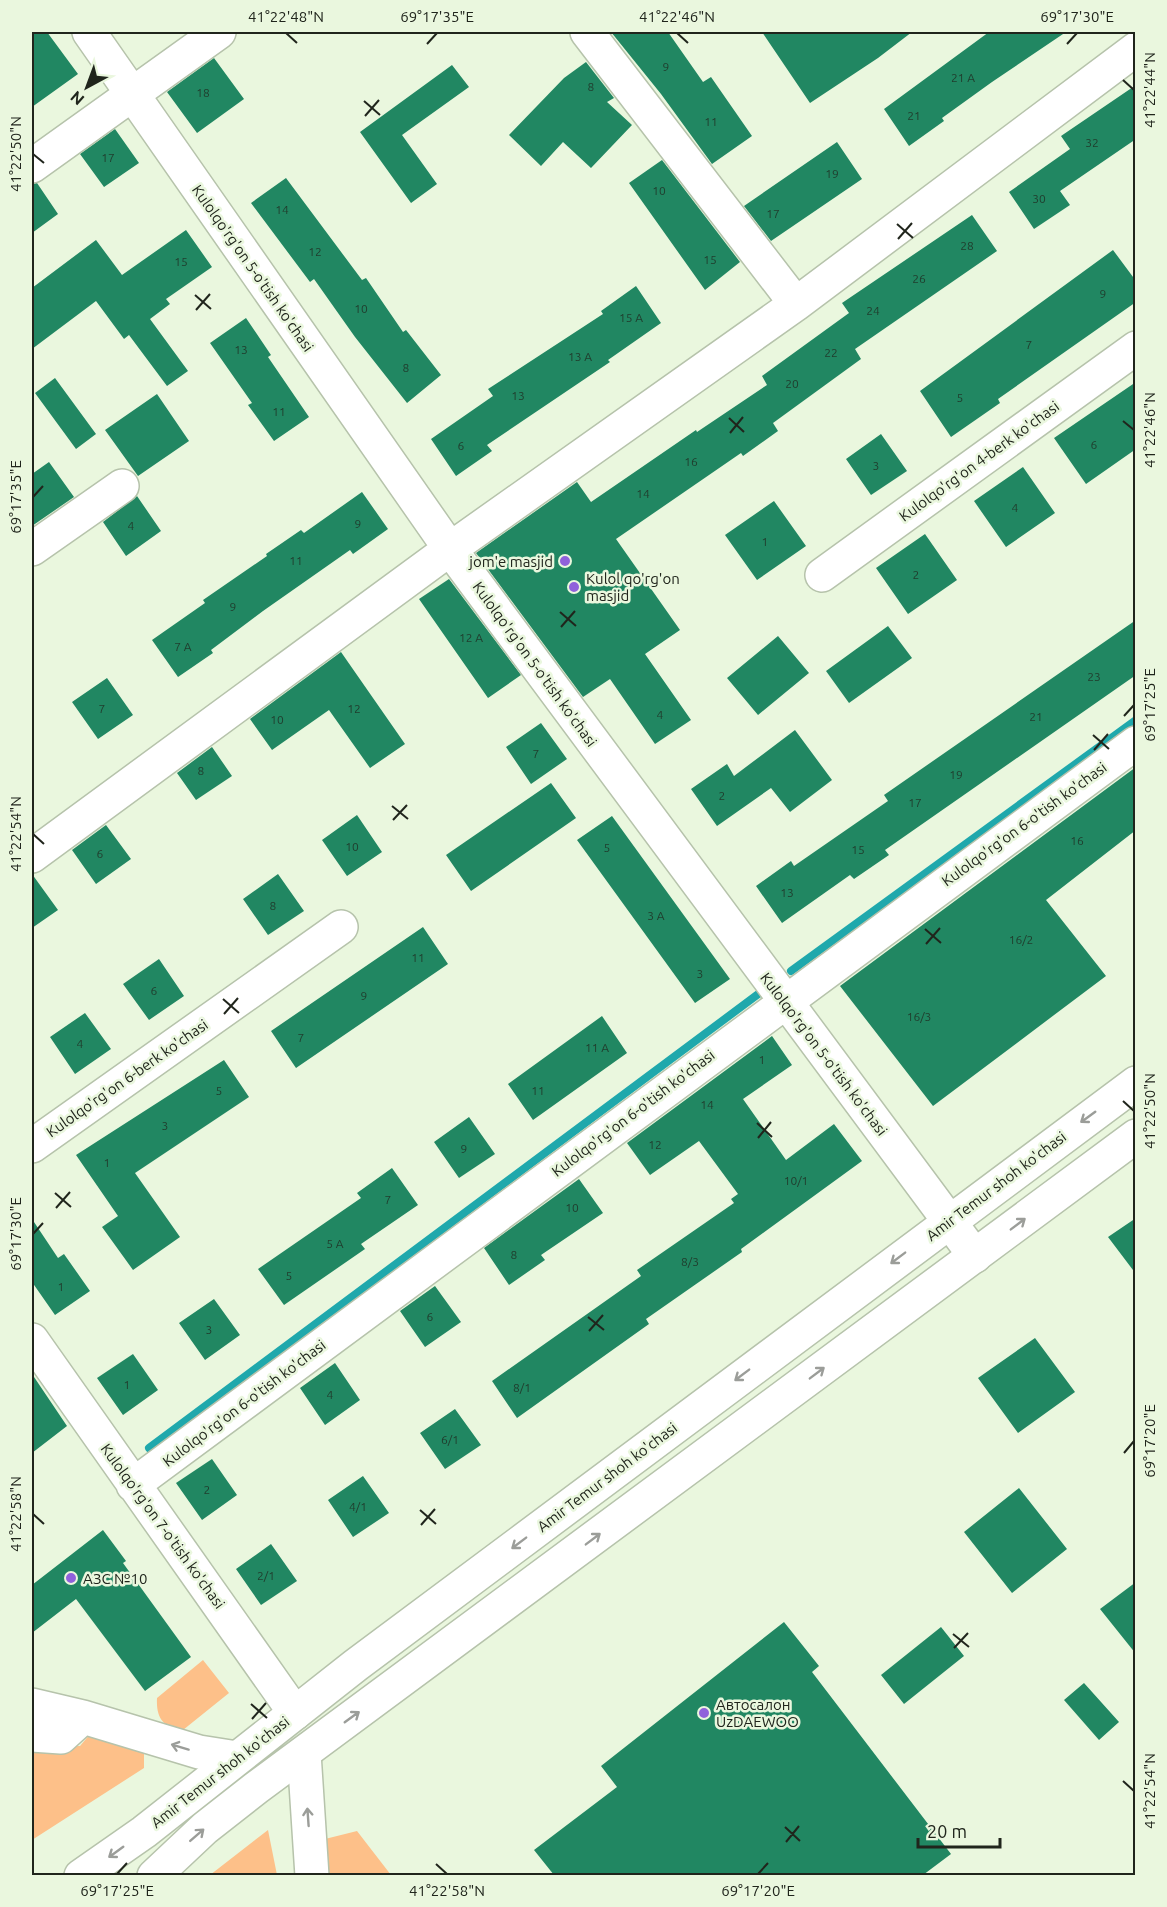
<svg xmlns="http://www.w3.org/2000/svg" width="1167" height="1907" font-family="Ubuntu,sans-serif">
<style>
.green{fill:#fdc089}
.lines{fill:none;stroke-linecap:round;stroke-linejoin:round}
.stream{stroke:#1fa8ac;stroke-width:8}
.building{fill:#218762}
.minor-casing{stroke:#b6c3ab;stroke-width:36}
.major-casing{stroke:#b6c3ab;stroke-width:36}
.highway-casing{stroke:#b6c3ab;stroke-width:36}
.minor{stroke:#fff;stroke-width:33}
.major{stroke:#fff;stroke-width:33}
.highway{stroke:#fff;stroke-width:33}
.oneway{stroke:#9b9d99}
.ticks{fill:none;stroke:#20251c;stroke-width:2}
.poi-dot{fill:#9061db;stroke:#eaf7de;stroke-width:2}
.labels{text-anchor:middle;dominant-baseline:central;stroke-width:5;stroke-linejoin:round;paint-order:stroke}
.number-label{font-size:12px;fill:#203e2e}
.street-label{font-size:15px;fill:#20251c;stroke:#eaf7de}
.poi-label{font-size:15px;fill:#20251c;stroke:#eaf7de;text-anchor:start}
.neatline{fill:none;stroke:#20251c;stroke-width:2}
.ticks-label{font-size:15px;text-anchor:middle;fill:#20251c}
</style>
<rect width="100%" height="100%" fill="#eaf7de"/>
<path class="green" d="M203,1660L229,1693L183,1730C163,1728 156,1718 157,1698Z
M91,1733L144,1749V1768L32,1840V1747L80,1746Z
M268,1830L277,1875H210Z
M357,1831L391,1875H329L321,1840Z"/>
<g class="lines">
<path class="stream" d="M791,971L1136,720
M149,1448L761,992"/>
</g>
<path class="building" d="M32,32H47L78,74L32,107Z
M611,32H668L703,82L711,77L752,136L712,164L661,94Z
M762,32H912L878,58L810,103Z
M989,32H1066L992,82L942,118L944,121L909,146L884,109Z
M214,58L244,99L197,133L167,92Z
M586,62L614,98L607,102L632,125L591,168L563,142L541,166L509,135L564,78Z
M452,65L469,87L402,135L437,184L411,203L360,132Z
M1136,85V139L1060,191L1070,205L1034,229L1009,192L1070,149L1061,136Z
M115,129L139,163L104,187L80,154Z
M837,142L862,179L771,241L744,206Z
M662,160L740,262L705,290L629,183Z
M286,178L362,280L366,278L403,332L406,330L441,375L407,403L355,337L314,279L310,282L251,203Z
M37,183L58,214L32,233V184Z
M972,215L997,251L855,349L861,359L773,423L778,431L743,456L741,453L616,539L680,630L645,654L691,720L655,744L610,679L583,697L476,553L577,482L591,502L696,430L697,432L767,385L762,376L849,313L842,303Z
M186,230L212,267L166,299L170,304L150,319L188,371L167,386L129,335L124,339L96,301L32,349V288L96,240L122,275Z
M1113,250L1136,281V302L998,399L1000,403L951,437L920,391Z
M636,286L661,323L608,360L610,362L487,445L492,451L456,476L431,439L493,396L488,389L603,314L601,311Z
M246,318L271,355L268,357L309,417L274,441L248,405L252,403L210,343Z
M55,378L96,434L76,449L35,393Z
M1136,382V449L1086,484L1054,438Z
M157,394L189,441L138,476L105,430Z
M881,434L907,471L871,495L846,459Z
M49,462L74,497L32,526V474Z
M1023,467L1055,513L1006,547L974,501Z
M362,492L388,529L353,554L350,550L263,611L211,650L213,653L178,677L152,640L205,603L203,600L267,556L266,554L301,530L304,533Z
M137,496L161,531L126,556L103,522Z
M774,501L806,546L757,580L725,535Z
M925,534L957,580L908,614L876,568Z
M449,579L521,675L488,698L419,599Z
M1136,620V675L885,850L889,855L854,879L850,875L782,923L756,886L791,861L794,866L888,801L884,795Z
M888,626L912,658L849,703L826,671Z
M778,636L809,673L758,715L727,678Z
M341,652L405,744L370,768L329,710L272,750L250,719Z
M107,678L133,715L98,739L72,702Z
M541,723L567,759L531,784L506,747Z
M795,730L832,780L790,812L771,788L717,826L691,789L727,764L734,776Z
M212,747L232,776L196,800L177,773Z
M1136,767V830L1046,900L1106,976L933,1106L840,986Z
M551,783L576,818L471,891L446,855Z
M357,815L382,852L347,876L322,840Z
M612,816L730,979L695,1003L577,840Z
M106,825L131,859L96,884L72,850Z
M32,874L58,910L32,928Z
M278,874L304,911L268,935L243,899Z
M423,927L448,964L296,1068L271,1031Z
M159,959L184,996L149,1020L123,984Z
M85,1013L111,1049L75,1074L50,1037Z
M602,1016L627,1053L533,1120L508,1084Z
M772,1036L792,1065L743,1099L786,1160L834,1124L862,1161L741,1249L742,1252L646,1319L649,1324L517,1418L492,1381L641,1276L637,1270L734,1203L731,1199L738,1194L699,1141L650,1175L627,1143Z
M224,1060L249,1097L135,1173L180,1237L133,1270L102,1227L118,1216L76,1155Z
M469,1117L495,1154L459,1178L434,1142Z
M392,1168L418,1205L361,1244L365,1249L284,1305L258,1269L361,1198L357,1193Z
M579,1179L603,1213L541,1255L545,1260L509,1285L484,1248Z
M1136,1218V1274L1108,1237Z
M32,1219L58,1258L64,1254L90,1291L55,1315L32,1282Z
M435,1286L461,1322L425,1347L400,1311Z
M214,1299L240,1335L205,1360L179,1323Z
M1035,1338L1075,1392L1018,1433L978,1378Z
M133,1354L158,1390L123,1415L97,1378Z
M335,1363L360,1400L325,1425L300,1388Z
M32,1374L67,1426L32,1453Z
M455,1409L481,1445L445,1469L420,1433Z
M212,1459L237,1495L202,1520L176,1483Z
M363,1476L389,1513L353,1537L328,1500Z
M1019,1488L1067,1549L1012,1593L964,1532Z
M103,1530L126,1561L123,1563L191,1657L145,1691L76,1599L32,1633V1585Z
M271,1544L297,1581L261,1605L236,1569Z
M1136,1582V1654L1100,1609Z
M784,1622L819,1666L812,1672L951,1854L923,1875H554L534,1850L617,1787L601,1766Z
M941,1627L964,1656L904,1704L881,1675Z
M1084,1683L1119,1722L1099,1740L1064,1700Z"/>
<g class="lines">
<defs>
<path id="minor" d="M89,32L450,549L975,1256
M587,32L796,304
M32,166L219,32
M32,549L122,486
M822,575L1136,348
M32,856L450,549L796,304L1136,49
M32,1146L341,927
M32,1340L295,1713
M133,1485L1136,743"/>
<path id="major" d="M81,1876L144,1832L356,1665L1136,1083
M154,1876L205,1828L256,1788L1136,1136"/>
<path id="highway" d="M32,1705L83,1717L199,1752L237,1758
M32,1735L61,1737L83,1717
M304,1753L312,1876"/>
</defs>
<use href="#minor" class="minor-casing"/>
<use href="#major" class="major-casing"/>
<use href="#highway" class="highway-casing"/>
<use href="#minor" class="minor"/>
<use href="#major" class="major"/>
<use href="#highway" class="highway"/>
</g>
<defs><path id="oneway-shaft" d="M-6 0H5M1.5-3L5.5 0L1.5 3" fill="none" stroke-width="1.6" stroke-linecap="round" stroke-linejoin="round" transform="scale(1.5)"/></defs>
<g class="oneway">
<use href="#oneway-shaft" transform="translate(1088 1117) rotate(144)"/>
<use href="#oneway-shaft" transform="translate(1018 1224) rotate(-37)"/>
<use href="#oneway-shaft" transform="translate(898 1258) rotate(143)"/>
<use href="#oneway-shaft" transform="translate(817 1373) rotate(-37)"/>
<use href="#oneway-shaft" transform="translate(742 1375) rotate(143)"/>
<use href="#oneway-shaft" transform="translate(593 1539) rotate(-37)"/>
<use href="#oneway-shaft" transform="translate(519 1543) rotate(143)"/>
<use href="#oneway-shaft" transform="translate(352 1717) rotate(-36)"/>
<use href="#oneway-shaft" transform="translate(180 1747) rotate(-163)"/>
<use href="#oneway-shaft" transform="translate(308 1817) rotate(-94)"/>
<use href="#oneway-shaft" transform="translate(197 1835) rotate(-41)"/>
<use href="#oneway-shaft" transform="translate(116 1852) rotate(144)"/>
</g>
<path class="ticks" d="M286,33L297,43M677,33L688,43M427,44L437,33M1067,44L1077,33M1123,80L1134,90M364,101L380,115M365,116L379,100M33,154L44,163M897,224L913,238M898,239L912,223M195,295L211,309M196,310L210,294M729,418L744,432M1123,421L1134,430M730,433L743,417M33,497L43,486M560,612L576,626M561,627L575,611M1124,716L1134,705M1093,735L1109,749M1094,750L1108,734M392,806L408,819M393,820L407,805M33,834L44,844M925,929L941,943M926,944L940,928M223,999L239,1013M224,1014L238,998M1123,1101L1134,1111M757,1123L772,1137M758,1138L771,1122M55,1193L71,1207M56,1208L70,1192M33,1234L43,1223M588,1317L604,1330M589,1331L603,1315M1124,1453L1134,1441M420,1510L436,1524M33,1514L44,1524M421,1525L435,1509M953,1634L969,1647M954,1648L968,1633M251,1704L267,1718M252,1719L266,1703M1123,1781L1134,1791M785,1827L800,1841M786,1842L799,1826M436,1864L447,1874M117,1874L127,1863M758,1874L768,1863"/>
<g class="poi-dot">
<circle cx="565" cy="561" r="6"/>
<circle cx="574" cy="587" r="6"/>
<circle cx="71" cy="1578" r="6"/>
<circle cx="704" cy="1713" r="6"/>
</g>
<g class="labels">
<g class="number-label">
<text x="666" y="66">9</text>
<text x="963" y="77">21 A</text>
<text x="591" y="86">8</text>
<text x="203" y="92">18</text>
<text x="914" y="115">21</text>
<text x="711" y="121">11</text>
<text x="1092" y="142">32</text>
<text x="108" y="157">17</text>
<text x="832" y="173">19</text>
<text x="659" y="190">10</text>
<text x="1039" y="198">30</text>
<text x="282" y="209">14</text>
<text x="773" y="213">17</text>
<text x="967" y="245">28</text>
<text x="315" y="251">12</text>
<text x="710" y="259">15</text>
<text x="181" y="261">15</text>
<text x="919" y="278">26</text>
<text x="1103" y="293">9</text>
<text x="361" y="308">10</text>
<text x="873" y="310">24</text>
<text x="631" y="317">15 A</text>
<text x="1029" y="344">7</text>
<text x="241" y="349">13</text>
<text x="831" y="352">22</text>
<text x="580" y="356">13 A</text>
<text x="406" y="367">8</text>
<text x="792" y="383">20</text>
<text x="518" y="395">13</text>
<text x="960" y="397">5</text>
<text x="279" y="411">11</text>
<text x="1094" y="444">6</text>
<text x="461" y="445">6</text>
<text x="691" y="461">16</text>
<text x="876" y="465">3</text>
<text x="643" y="493">14</text>
<text x="1015" y="507">4</text>
<text x="358" y="523">9</text>
<text x="131" y="525">4</text>
<text x="765" y="541">1</text>
<text x="296" y="560">11</text>
<text x="916" y="574">2</text>
<text x="233" y="606">9</text>
<text x="471" y="637">12 A</text>
<text x="183" y="646">7 A</text>
<text x="1094" y="676">23</text>
<text x="102" y="708">7</text>
<text x="354" y="708">12</text>
<text x="660" y="714">4</text>
<text x="1036" y="716">21</text>
<text x="277" y="719">10</text>
<text x="536" y="753">7</text>
<text x="201" y="770">8</text>
<text x="956" y="774">19</text>
<text x="722" y="795">2</text>
<text x="915" y="802">17</text>
<text x="1077" y="840">16</text>
<text x="352" y="846">10</text>
<text x="607" y="847">5</text>
<text x="858" y="849">15</text>
<text x="100" y="853">6</text>
<text x="787" y="892">13</text>
<text x="273" y="905">8</text>
<text x="656" y="915">3 A</text>
<text x="1021" y="939">16/2</text>
<text x="418" y="957">11</text>
<text x="700" y="973">3</text>
<text x="154" y="990">6</text>
<text x="364" y="995">9</text>
<text x="919" y="1016">16/3</text>
<text x="301" y="1037">7</text>
<text x="80" y="1043">4</text>
<text x="597" y="1047">11 A</text>
<text x="762" y="1059">1</text>
<text x="219" y="1090">5</text>
<text x="538" y="1090">11</text>
<text x="707" y="1104">14</text>
<text x="165" y="1125">3</text>
<text x="655" y="1144">12</text>
<text x="464" y="1148">9</text>
<text x="107" y="1162">1</text>
<text x="796" y="1180">10/1</text>
<text x="388" y="1199">7</text>
<text x="572" y="1207">10</text>
<text x="335" y="1243">5 A</text>
<text x="514" y="1254">8</text>
<text x="690" y="1261">8/3</text>
<text x="289" y="1275">5</text>
<text x="61" y="1286">1</text>
<text x="430" y="1316">6</text>
<text x="209" y="1329">3</text>
<text x="127" y="1384">1</text>
<text x="522" y="1387">8/1</text>
<text x="330" y="1394">4</text>
<text x="450" y="1439">6/1</text>
<text x="207" y="1489">2</text>
<text x="358" y="1506">4/1</text>
<text x="266" y="1575">2/1</text>
</g>
<g class="street-label">
<text transform="translate(253 268) rotate(55)">Kulolqo'rg'on 5-o'tish ko'chasi</text>
<text transform="translate(979 461) rotate(-36)">Kulolqo'rg'on 4-berk ko'chasi</text>
<text transform="translate(535 664) rotate(54)">Kulolqo'rg'on 5-o'tish ko'chasi</text>
<text transform="translate(1024 824) rotate(-36)">Kulolqo'rg'on 6-o'tish ko'chasi</text>
<text transform="translate(824 1054) rotate(53)">Kulolqo'rg'on 5-o'tish ko'chasi</text>
<text transform="translate(127 1078) rotate(-35)">Kulolqo'rg'on 6-berk ko'chasi</text>
<text transform="translate(633 1113) rotate(-37)">Kulolqo'rg'on 6-o'tish ko'chasi</text>
<text transform="translate(996 1186) rotate(-37)">Amir Temur shoh ko'chasi</text>
<text transform="translate(244 1403) rotate(-37)">Kulolqo'rg'on 6-o'tish ko'chasi</text>
<text transform="translate(607 1477) rotate(-37)">Amir Temur shoh ko'chasi</text>
<text transform="translate(163 1526) rotate(54)">Kulolqo'rg'on 7-o'tish ko'chasi</text>
<text transform="translate(220 1772) rotate(-38)">Amir Temur shoh ko'chasi</text>
</g>
<g class="poi-label">
<text x="553" y="561" text-anchor="end">jom'e masjid</text>
<text x="586" y="578">Kulol qo'rg'on<tspan x="586" dy="17">masjid</tspan></text>
<text x="83" y="1578">АЗС №10</text>
<text x="716" y="1704">Автосалон<tspan x="716" dy="17">UzDAEWOO</tspan></text>
</g>
</g>
<rect width="1167" height="1907" fill="none" stroke="#eaf7de" stroke-width="66"/>
<g transform="translate(87 87) rotate(221)" stroke="#eaf7de" stroke-width="4.5" paint-order="stroke">
<path d="M0-4.5L10 22L0 15L-10 22Z" fill="#20251c"/>
<text y="-9" font-size="16" font-weight="bold" text-anchor="middle" fill="#20251c">N</text>
</g>
<path d="M918 1838v9h82v-9" fill="none" stroke="#20251c" stroke-width="3"/>
<text x="927" y="1838" font-size="18" fill="#20251c" stroke="#eaf7de" stroke-width="4.5" paint-order="stroke">20 m</text>
<rect x="33" y="33" width="1101" height="1841" class="neatline"/>
<g class="ticks-label">
<text x="286" y="22">41°22'48"N</text>
<text x="437" y="22">69°17'35"E</text>
<text x="677" y="22">41°22'46"N</text>
<text x="1077" y="22">69°17'30"E</text>
<text transform="translate(1150 90) rotate(-90)" y="5">41°22'44"N</text>
<text transform="translate(16 154) rotate(-90)" y="5">41°22'50"N</text>
<text transform="translate(1150 430) rotate(-90)" y="5">41°22'46"N</text>
<text transform="translate(16 497) rotate(-90)" y="5">69°17'35"E</text>
<text transform="translate(1150 705) rotate(-90)" y="5">69°17'25"E</text>
<text transform="translate(16 834) rotate(-90)" y="5">41°22'54"N</text>
<text transform="translate(1150 1111) rotate(-90)" y="5">41°22'50"N</text>
<text transform="translate(16 1234) rotate(-90)" y="5">69°17'30"E</text>
<text transform="translate(1150 1441) rotate(-90)" y="5">69°17'20"E</text>
<text transform="translate(16 1514) rotate(-90)" y="5">41°22'58"N</text>
<text transform="translate(1150 1791) rotate(-90)" y="5">41°22'54"N</text>
<text x="117" y="1896">69°17'25"E</text>
<text x="447" y="1896">41°22'58"N</text>
<text x="758" y="1896">69°17'20"E</text>
</g>
</svg>
